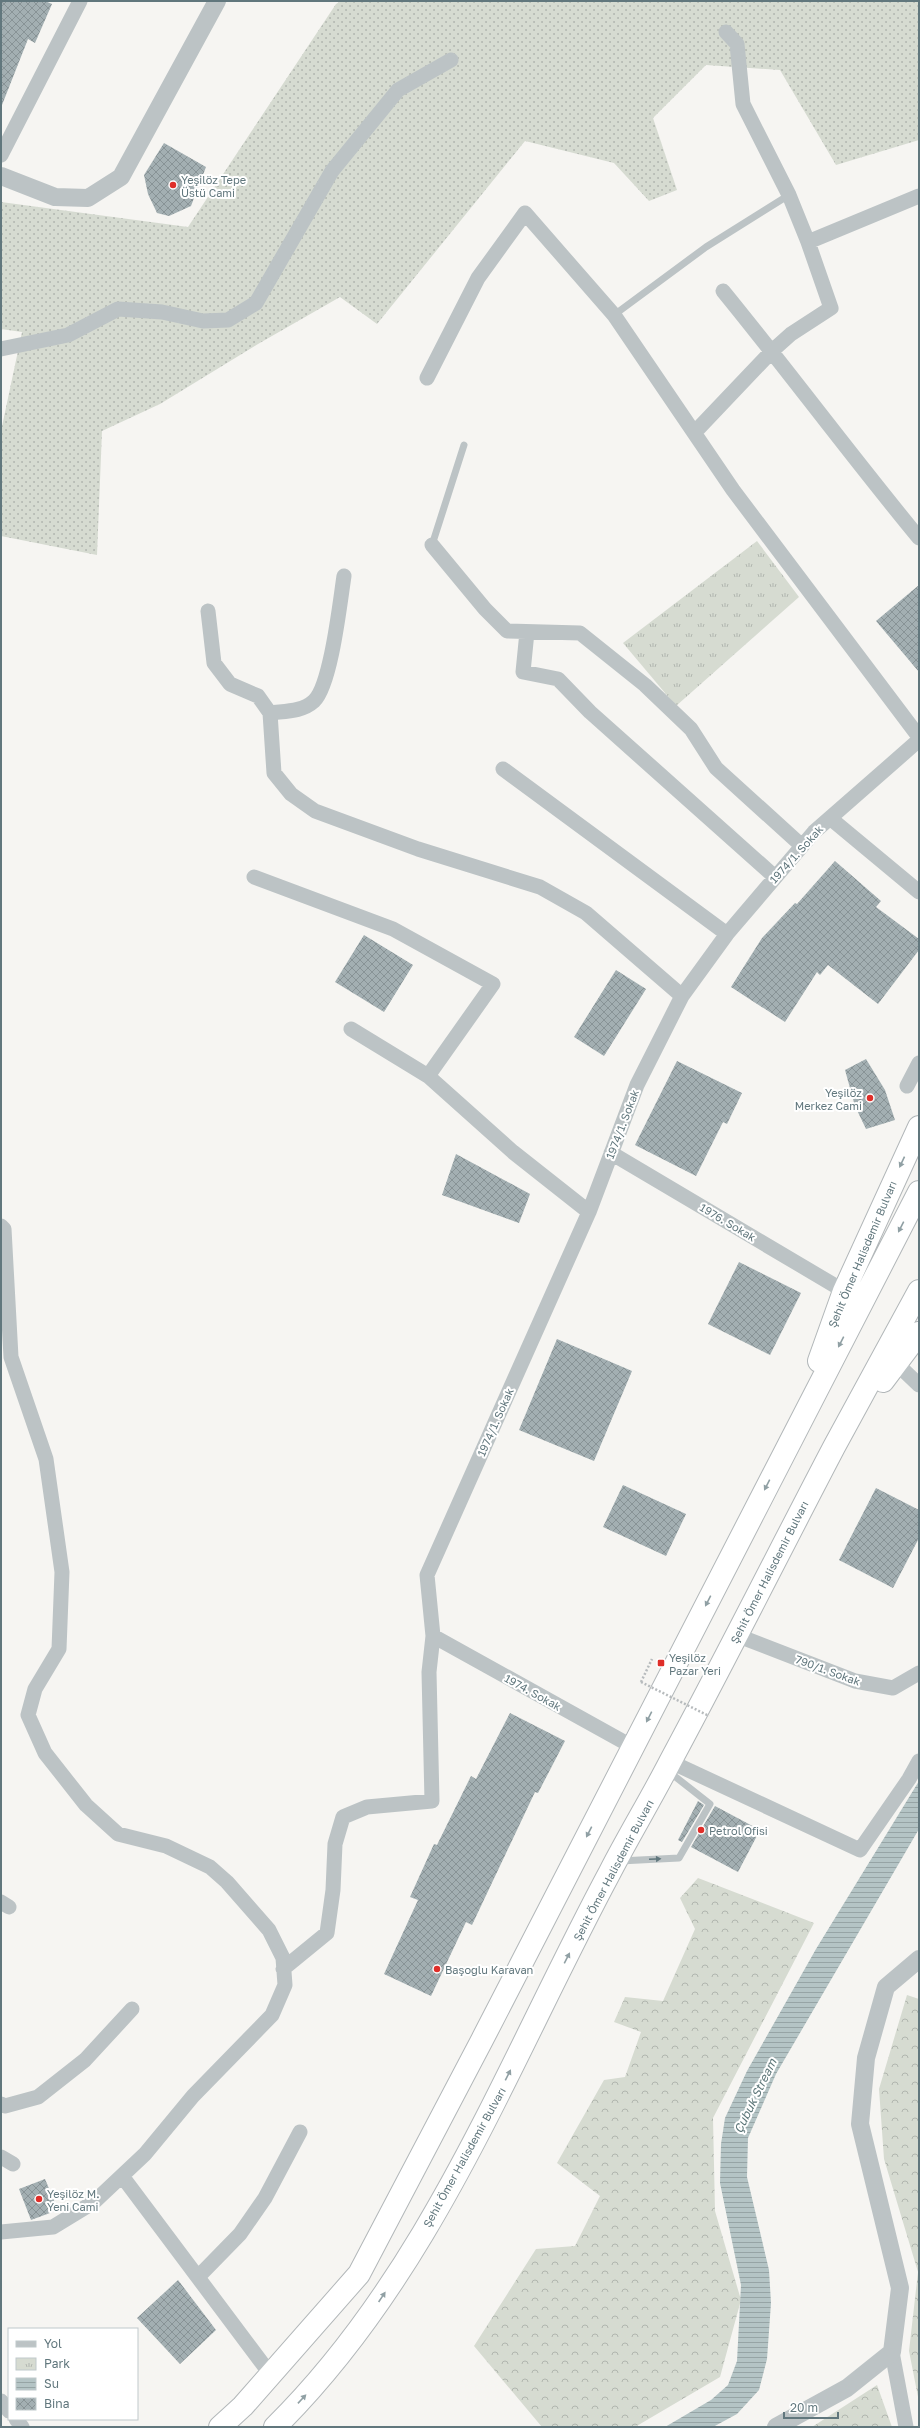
<svg xmlns="http://www.w3.org/2000/svg" width="920" height="2428" font-family="'Golos Text',sans-serif">
<style>
.grass{fill:url(#grass-dots)}
.forest{fill:url(#forest-crowns)}
.park{fill:url(#park-tufts)}
.water{fill:url(#water-rules)}
.building{fill:url(#building-cross-hatch)}
.lines{fill:none;stroke-linecap:round;stroke-linejoin:round}
.trunk-casing{stroke:#b2b7b9;stroke-width:24}
.path{stroke:#b7bbbd;stroke-width:2.5;stroke-dasharray:2 2;stroke-linecap:butt}
.service{stroke:#bcc3c5;stroke-width:7}
.minor{stroke:#bcc3c5;stroke-width:15}
.tertiary{stroke:#bcc3c5;stroke-width:18}
.trunk{stroke:#fff;stroke-width:22}
.path-bridge{stroke:#b7bbbd;stroke-width:2.5;stroke-dasharray:2 2;stroke-linecap:butt}
.oneway{fill:#90a0a4}
.oneway2{fill:#61777d}
.poi-dot{fill:#df2e29;stroke:#fff;stroke-width:1.5}
.labels{text-anchor:middle;dominant-baseline:central;stroke-width:4;stroke-linejoin:round;paint-order:stroke}
.poi-label{font-size:11px;fill:#61777d;stroke:#fff;text-anchor:start}
.street-label{font-size:11px;fill:#61777d;stroke:#fff}
.water-label{font-size:12px;font-style:italic;fill:#5c7678;stroke:#fff}
</style>
<defs>
<pattern id="grass-dots" width="8" height="8" patternUnits="userSpaceOnUse"><rect width="8" height="8" fill="#d6dbd1"/><path d="M2 2h.1M6 6h.1" fill="none" stroke="#b1b6af" stroke-width="1.8" stroke-linecap="round"/></pattern>
<pattern id="forest-crowns" width="20" height="18" patternUnits="userSpaceOnUse"><rect width="20" height="18" fill="#d6dbd1"/><path d="M2 6a3 3 0 1 1 6 0M12 15a3 3 0 1 1 6 0" fill="none" stroke="#b1b6af"/></pattern>
<pattern id="park-tufts" width="24" height="20" patternUnits="userSpaceOnUse"><rect width="24" height="20" fill="#d6dbd1"/><path d="M3 7l-1-3M5 7V3M7 7l1-3M15 17l-1-3M17 17v-4M19 17l1-3" fill="none" stroke="#b1b6af"/></pattern>
<pattern id="water-rules" width="6" height="5" patternUnits="userSpaceOnUse"><rect width="6" height="5" fill="#b4c4c5"/><path d="M0 2.5h6" fill="none" stroke="#96a4a5"/></pattern>
<pattern id="building-cross-hatch" width="8" height="8" patternUnits="userSpaceOnUse"><rect width="8" height="8" fill="#a3afb2"/><path d="M0 0l8 8M0 8l8-8" fill="none" stroke="#889396"/></pattern>
</defs>
<rect width="100%" height="100%" fill="#f6f5f2"/>
<path class="grass" d="M341,1H919V140L836,165L780,70L706,65L653,118L677,190L649,201L614,163L525,141L377,324L340,297L258,344L160,404L102,431L97,555L1,536V431L22,332L1,329V202L188,227L336,4Z"/>
<path class="forest" d="M698,1878L814,1923L713,2118L715,2211L741,2300L720,2377L635,2427H542L474,2346L536,2249L575,2246L600,2196L557,2163L604,2080L625,2077L641,2032L614,2022L625,1997L663,2001L695,1929L680,1898Z
M907,1995L919,1999V2402L909,2351L918,2272L884,2159L879,2089Z
M877,2385L892,2427H812Z"/>
<path class="park" d="M757,541L799,597L676,706L623,643Z"/>
<path class="water" d="M919,1781V1829L776,2074L748,2138L747,2177L769,2270L771,2303L767,2359L759,2390L737,2414L713,2427H665L711,2400L728,2385L737,2361L741,2285L720,2183L721,2144L725,2118L747,2071L816,1949Z"/>
<path class="building" d="M1,1H45L52,4L35,43L28,39L2,105Z
M164,143L206,167L191,206L169,216L157,213L148,194L144,175Z
M919,585V672L876,621Z
M835,861L881,901L876,907L919,939V950L878,1004L828,965L820,975L817,972L785,1022L731,987L762,938L795,903L797,904Z
M364,935L413,965L384,1012L335,982Z
M616,970L646,989L604,1056L574,1037Z
M866,1059L885,1090L895,1120L866,1129L855,1106L845,1070Z
M677,1061L742,1093L727,1124L723,1122L696,1176L635,1145Z
M456,1154L530,1194L519,1223L442,1195Z
M739,1262L801,1293L770,1355L708,1324Z
M557,1339L632,1371L594,1461L519,1430Z
M623,1485L686,1514L666,1556L603,1527Z
M876,1488L919,1510V1538L893,1588L839,1560Z
M510,1713L565,1741L538,1793L535,1792L472,1925L466,1922L431,1996L384,1974L418,1900L410,1897L434,1844L437,1845L471,1776L476,1779Z
M698,1801L704,1805L682,1842L678,1840Z
M715,1806L760,1830L738,1872L691,1847Z
M45,2179L58,2210L31,2220L19,2189Z
M178,2280L216,2330L180,2364L137,2318Z"/>
<g class="lines">
<defs>
<path id="trunk" d="M819,1361L844,1291L919,1127
M883,1381L919,1333
M220,2427L243,2406L359,2274L482,2040L919,1192
M275,2427C431,2273 508,2062 610,1872C629,1835 651,1799 670,1762C726,1658 779,1552 834,1447C862,1395 891,1343 919,1291"/>
</defs>
<use href="#trunk" class="trunk-casing"/>
<path class="path" d="M641,1682L652,1659"/>
<path class="service" d="M614,315L706,247L789,195
M432,545L464,445
M620,1861L679,1858L710,1804L668,1771"/>
<path class="minor" d="M726,32L737,44L743,104L789,195L808,242
M1,155L80,1
M723,291C790,373 852,457 919,538
M1,349L68,335L118,309L162,312L203,321L228,320L256,303L332,171L398,90L451,60
M427,378L478,278L525,213L614,315L733,490L919,737
M695,432L772,351L791,334L831,308L808,242L919,196
M432,545L485,609L507,631L580,633L645,685L691,729L716,768L802,846
M208,611L214,663L230,684L258,696L270,713L274,773L291,794L315,811L418,849L540,887L586,913L682,996
M527,632L523,672L558,679L590,712L775,877
M270,713C285,711 302,712 314,701C331,685 340,602 344,576
M503,769L727,934
M830,818L919,892
M254,877L393,929L493,984L428,1076
M351,1029L428,1076L513,1152L589,1212
M907,1086L919,1063
M611,1153L844,1291
M1,1226L4,1229L11,1357L46,1459L62,1572L59,1649L35,1689L28,1715L45,1753L86,1805L118,1834L166,1846L210,1867L227,1882L269,1930L283,1958L285,1985L272,2015L193,2096L145,2154L94,2202L53,2227L1,2232
M897,1364L919,1385
M736,1635L855,1681L893,1688L919,1673
M433,1636L633,1747
M671,1762L860,1850L909,1779L919,1761
M1,1902L9,1907
M283,1969L327,1933L333,1890L335,1844L343,1817L367,1807L432,1801L429,1672L433,1636L427,1575L589,1212L637,1085L682,996L727,934L814,832L919,740
M1,2104L5,2106L38,2097L85,2060L132,2009
M1,2157L13,2164
M122,2176L271,2375
M198,2277L240,2234L265,2198L300,2132
M892,2352L906,2427
M1,2401L9,2411
M16,2419L22,2427"/>
<path class="tertiary" d="M1,176L55,197L88,198L121,177L217,1
M776,2427L847,2388L892,2352L900,2288L860,2124L866,2058L886,1987L919,1959"/>
<use href="#trunk" class="trunk"/>
<path class="path-bridge" d="M641,1682L709,1716"/>
</g>
<defs><path id="oneway-solid" d="M-6-.8H1V-3.2L6.5 0L1 3.2V.8H-6Z"/></defs>
<g class="oneway">
<use href="#oneway-solid" transform="translate(902 1162) rotate(115)"/>
<use href="#oneway-solid" transform="translate(901 1227) rotate(117)"/>
<use href="#oneway-solid" transform="translate(841 1342) rotate(117)"/>
<use href="#oneway-solid" transform="translate(767 1485) rotate(117)"/>
<use href="#oneway-solid" transform="translate(708 1601) rotate(117)"/>
<use href="#oneway-solid" transform="translate(649 1717) rotate(117)"/>
<use href="#oneway-solid" transform="translate(589 1832) rotate(117)"/>
<use href="#oneway-solid" transform="translate(567 1958) rotate(-63)"/>
<use href="#oneway-solid" transform="translate(508 2075) rotate(-63)"/>
<use href="#oneway-solid" transform="translate(382 2297) rotate(-56)"/>
<use href="#oneway-solid" transform="translate(302 2399) rotate(-47)"/>
</g>
<use class="oneway2" href="#oneway-solid" transform="translate(655 1859) rotate(-3)"/>
<g class="poi-dot">
<circle cx="173" cy="185" r="4"/>
<circle cx="870" cy="1098" r="4"/>
<rect x="657" y="1659" width="8" height="8" rx="2"/>
<circle cx="701" cy="1830" r="4"/>
<circle cx="437" cy="1969" r="4"/>
<circle cx="39" cy="2199" r="4"/>
</g>
<g class="labels">
<g class="poi-label">
<text x="181" y="179">Yeşilöz Tepe<tspan x="181" dy="13">Üstü Cami</tspan></text>
<text x="862" y="1092" text-anchor="end">Yeşilöz<tspan x="862" dy="13">Merkez Cami</tspan></text>
<text x="669" y="1657">Yeşilöz<tspan x="669" dy="13">Pazar Yeri</tspan></text>
<text x="709" y="1830">Petrol Ofisi</text>
<text x="445" y="1969">Başoğlu Karavan</text>
<text x="47" y="2193">Yeşilöz M.<tspan x="47" dy="13">Yeni Cami</tspan></text>
</g>
<g class="street-label">
<text transform="translate(796 854) rotate(-48)">1974/1. Sokak</text>
<text transform="translate(622 1124) rotate(-69)">1974/1. Sokak</text>
<text transform="translate(728 1222) rotate(31)">1976. Sokak</text>
<text transform="translate(862 1254) rotate(-67)">Şehit Ömer Halisdemir Bulvarı</text>
<text transform="translate(495 1422) rotate(-66)">1974/1. Sokak</text>
<text transform="translate(769 1572) rotate(-63)">Şehit Ömer Halisdemir Bulvarı</text>
<text transform="translate(828 1670) rotate(20)">790/1. Sokak</text>
<text transform="translate(533 1692) rotate(29)">1974. Sokak</text>
<text transform="translate(613 1870) rotate(-62)">Şehit Ömer Halisdemir Bulvarı</text>
<text transform="translate(464 2157) rotate(-61)">Şehit Ömer Halisdemir Bulvarı</text>
</g>
<g class="water-label">
<text transform="translate(755 2096) rotate(-64)">Çubuk Stream</text>
</g>
</g>
<rect width="920" height="2428" fill="none" stroke="#61777d" stroke-width="4"/>
<rect x="8" y="2328" width="130" height="92" fill="#ffffff" stroke="#c0c9cb"/>
<rect x="16" y="2341" width="20" height="6" fill="#bcc3c5" stroke="#c0c9cb"/>
<text x="44" y="2348" font-size="12" fill="#61777d">Yol</text>
<rect x="16" y="2358" width="20" height="12" fill="url(#park-tufts)" stroke="#c0c9cb"/>
<text x="44" y="2368" font-size="12" fill="#61777d">Park</text>
<rect x="16" y="2378" width="20" height="12" fill="url(#water-rules)" stroke="#c0c9cb"/>
<text x="44" y="2388" font-size="12" fill="#61777d">Su</text>
<rect x="16" y="2398" width="20" height="12" fill="url(#building-cross-hatch)" stroke="#c0c9cb"/>
<text x="44" y="2408" font-size="12" fill="#61777d">Bina</text>
<path d="M784 2412v6h54v-6" fill="none" stroke="#61777d" stroke-width="2"/>
<text x="790" y="2412" font-size="12" fill="#61777d" stroke="#ffffff" stroke-width="3" paint-order="stroke">20 m</text>
</svg>
